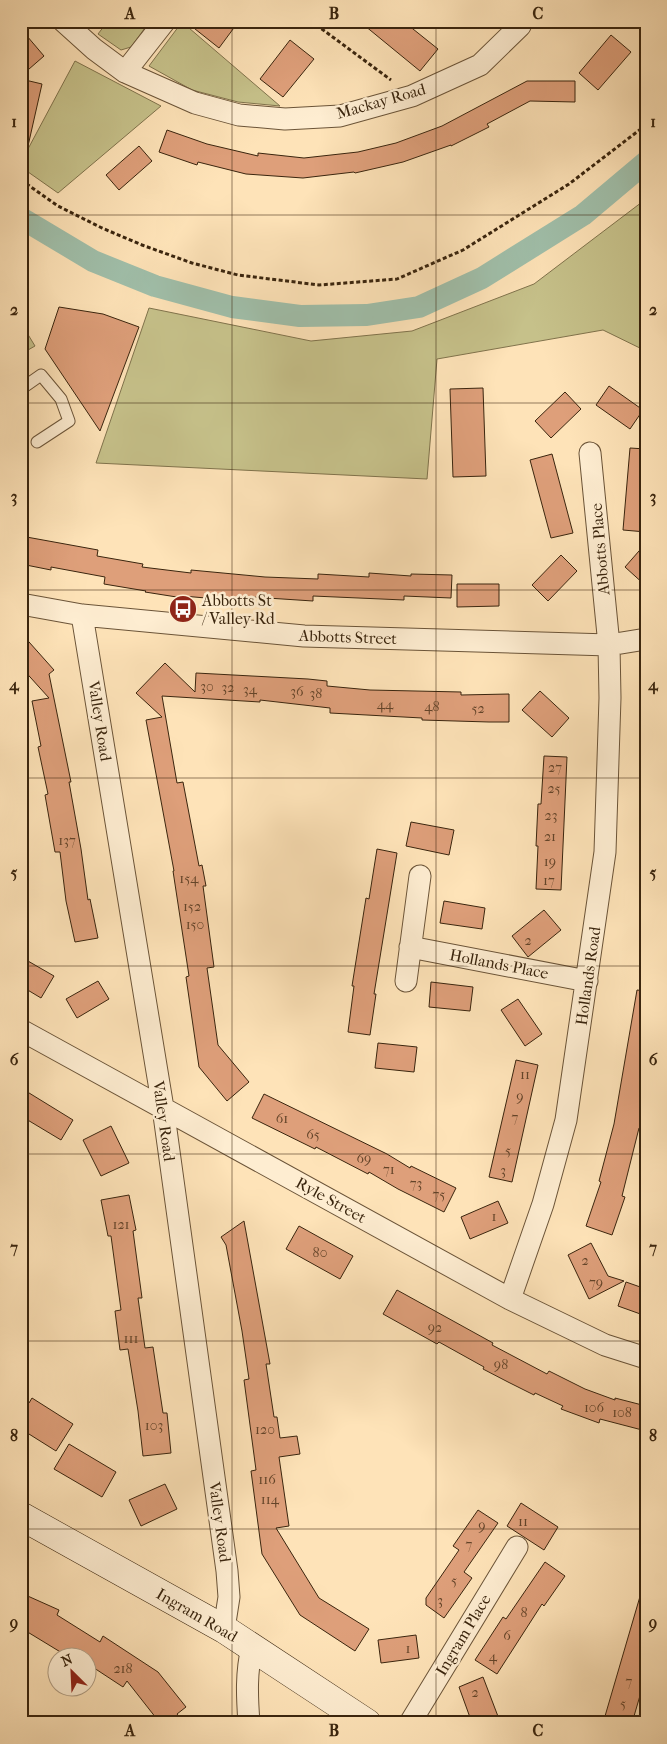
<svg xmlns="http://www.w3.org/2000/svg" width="667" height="1744" font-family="'IM FELL French Canon',serif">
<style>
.green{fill:#c6c18a;stroke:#80734c}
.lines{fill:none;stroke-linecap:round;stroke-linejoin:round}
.canal{stroke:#a0bfaa;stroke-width:22}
.building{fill:#de9f7a;stroke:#3a250e}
.lane-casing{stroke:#6b5438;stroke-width:13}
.street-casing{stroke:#6b5438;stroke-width:23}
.secondary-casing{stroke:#3a250e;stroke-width:29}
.path{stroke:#3a250e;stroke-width:3;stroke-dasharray:4 2.5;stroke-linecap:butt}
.lane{stroke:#feedd1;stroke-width:11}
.street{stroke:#feedd1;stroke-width:21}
.secondary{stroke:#feedd1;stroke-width:28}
.grid{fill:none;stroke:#3a250e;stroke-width:1;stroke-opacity:0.55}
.labels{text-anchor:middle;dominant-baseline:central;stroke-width:5;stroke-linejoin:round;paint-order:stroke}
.number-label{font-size:14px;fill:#634429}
.street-label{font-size:16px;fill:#3a250e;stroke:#feedd1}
.poi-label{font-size:16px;fill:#3a250e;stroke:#feedd1;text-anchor:start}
.neatline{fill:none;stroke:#3a250e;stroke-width:2}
.grid-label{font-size:16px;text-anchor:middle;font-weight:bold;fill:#3a250e}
</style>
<rect width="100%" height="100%" fill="#fee3b8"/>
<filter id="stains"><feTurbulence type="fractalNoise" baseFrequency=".004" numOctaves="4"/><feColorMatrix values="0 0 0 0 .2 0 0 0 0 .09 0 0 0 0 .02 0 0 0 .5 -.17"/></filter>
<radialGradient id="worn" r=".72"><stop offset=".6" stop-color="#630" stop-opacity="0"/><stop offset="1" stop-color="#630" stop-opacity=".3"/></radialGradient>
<path class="green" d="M108,21H150L131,47L121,50L98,34Z
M182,22L280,106L238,102L192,90L149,66Z
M75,61L161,106L58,193L21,167V162Z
M646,199V351L603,330L437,359L427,479L96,463L149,308L311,341L412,331L534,284Z
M21,323L35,346L21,354Z"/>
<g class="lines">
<path class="canal" d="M21,218L93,261L155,286L232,307L300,316L367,315L419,307L482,278L583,215L646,162"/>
</g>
<path class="building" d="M185,21H239L219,48Z
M359,21H403L438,49L420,71Z
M21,29L44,56L21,76Z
M611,35L631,52L598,90L579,73Z
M290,40L314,59L283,97L260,79Z
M21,79L42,84L28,146L21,145Z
M527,81H575V102L530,101L487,124L489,127L451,146V145L403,162L355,173L354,172L303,178L246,174L198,162L197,165L159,152L167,130L207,144L258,156V153L304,158L358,152L396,143L442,126Z
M139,146L152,161L119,190L106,175Z
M59,307L103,314L139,327L100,431L45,349Z
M609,386L643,410L630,429L596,405Z
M483,388L486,476L453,477L450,389Z
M565,392L581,409L551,438L535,421Z
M630,448L646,449V532L623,530Z
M552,454L573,533L551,538L530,460Z
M21,536L98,550L97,556L143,564L142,567L191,573V570L265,577L318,579V574L369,577V573L411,576V574L452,575L451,598L404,596V600L313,596V601L252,597L251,602L183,596V598L145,592L146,591L104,584L105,577L51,567V570L21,564Z
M646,543V586L625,567Z
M561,555L577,571L548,601L532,585Z
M457,584H499V606L457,607Z
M21,633L54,670L49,674L71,782H69L81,849L88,900L90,899L98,938L75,942L66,901L60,852H55L45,795L48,794L38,747L41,746L32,701L49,698L21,667Z
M165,663L195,692L196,673L308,679L327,681V686L370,690L461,692V695L509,694V722H489L422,720V718L330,713V708L260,700V702L162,696L177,783L183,782L199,866L202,865L206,886H203L214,967L207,968L218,1045L249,1082L227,1101L199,1067L186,977L189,976L173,871H174L146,720L162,717L136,693Z
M540,691L569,718L552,737L522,710Z
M544,756L567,757L561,890L536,889L538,846H536L538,804H541Z
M411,822L454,830L449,855L406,846Z
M377,849L397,853L374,994H376L370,1035L348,1032L354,986H352L366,898L369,899Z
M444,901L485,908L482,929L440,923Z
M544,910L561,930L528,957L512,936Z
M21,957L54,976L41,998L21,986Z
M98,981L109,999L77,1018L66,999Z
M431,982L473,987L470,1011L429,1007Z
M637,990L646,991V1111L642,1128H639L622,1196L625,1197L612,1235L586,1226L601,1182L599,1181L614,1124Z
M518,999L542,1034L525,1046L501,1010Z
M378,1043L417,1047L414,1072L375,1068Z
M516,1060L538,1065L512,1182L489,1177Z
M21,1088L73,1120L61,1140L21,1116Z
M264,1094L387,1154L410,1168L411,1166L456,1188L444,1212L398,1189L369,1172L368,1174L316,1147L315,1149L252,1118Z
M111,1126L129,1163L101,1176L83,1140Z
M129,1195L136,1230L133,1231L142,1298H138L145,1348L153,1347L163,1413H167L171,1453L143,1456L138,1411L128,1349L120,1350L115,1311L121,1310L111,1236H108L101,1200Z
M498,1201L508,1223L470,1239L461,1217Z
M244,1221L270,1364H266L274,1417H277L280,1438L297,1436L300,1454L279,1457L289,1526L276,1528L319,1598L369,1629L355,1651L300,1615L262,1554L251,1471L256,1470L244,1380L249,1379L242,1331L226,1245L221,1237Z
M299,1226L353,1256L340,1279L286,1249Z
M591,1243L608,1276L624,1281L589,1299L568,1255Z
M626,1282L646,1289V1316L618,1306Z
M397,1290L493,1343L492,1345L547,1374L549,1371L585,1389L615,1400V1398L646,1406V1431L600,1419L599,1423L561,1409L563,1406L535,1393L534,1395L508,1382L483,1369L484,1367L439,1342L437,1344L383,1314Z
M21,1398L29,1403L32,1398L73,1424L56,1451L21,1429Z
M69,1444L116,1472L102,1497L54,1469Z
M165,1484L177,1509L141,1526L129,1500Z
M521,1503L558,1527L544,1550L507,1526Z
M478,1510L498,1523L464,1572L472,1578L444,1618L426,1605V1598L459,1550L453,1546Z
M545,1562L565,1576L544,1606L542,1604L497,1674L475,1660L503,1617L506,1619Z
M21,1593L59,1610L57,1615L100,1642L103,1636L158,1672L186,1707L177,1714L184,1723H160L127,1681L123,1687L88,1664V1656H67L21,1628Z
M641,1593H646V1675L632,1723H603Z
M416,1635L419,1658L381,1663L378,1640Z
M483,1677L499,1719L490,1723H472L459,1687Z"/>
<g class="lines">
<defs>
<path id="lane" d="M21,389L41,375L61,399L69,421L37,442"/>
<path id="street" d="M63,21L94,49L125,72L195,103L239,115L285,119L340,116L412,96L480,65L520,26L522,21
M125,72L165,21
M21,604L82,615L304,636L609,645L646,639
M82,615L163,1108L227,1571L229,1597L224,1629
M410,947L587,981
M406,981L420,876
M21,1030L510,1299L605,1345L646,1358
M510,1299L543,1204L566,1120L605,852L610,698L609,645L590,453
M249,1723C247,1696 246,1673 252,1647
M410,1723L517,1547"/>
<path id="secondary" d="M21,1516L224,1629L367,1723"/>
</defs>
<use href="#lane" class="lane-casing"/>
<use href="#street" class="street-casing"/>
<use href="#secondary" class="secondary-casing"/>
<path class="path" d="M311,21L391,80
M21,180L58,206L102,228L142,245L192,263L238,275L319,285L397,279L463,250L569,184L646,125"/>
<use href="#lane" class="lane"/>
<use href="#street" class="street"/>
<use href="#secondary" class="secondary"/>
</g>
<path class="grid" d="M232,21V1723M436,21V1723M21,215H646M21,403H646M21,590H646M21,778H646M21,966H646M21,1154H646M21,1341H646M21,1529H646"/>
<defs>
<symbol id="bus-disc" viewBox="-11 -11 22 22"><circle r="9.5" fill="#8f2418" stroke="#feedd1"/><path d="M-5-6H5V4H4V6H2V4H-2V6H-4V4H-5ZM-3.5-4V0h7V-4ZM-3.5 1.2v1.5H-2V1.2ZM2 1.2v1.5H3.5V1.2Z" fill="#fff"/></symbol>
</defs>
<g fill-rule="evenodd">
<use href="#bus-disc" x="167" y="593" width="32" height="32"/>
</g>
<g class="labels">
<g class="number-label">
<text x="207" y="686">30</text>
<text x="228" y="687">32</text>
<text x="250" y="689">34</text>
<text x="297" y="691">36</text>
<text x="316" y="693">38</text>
<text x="385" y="704">44</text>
<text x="432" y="706">48</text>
<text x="478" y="708">52</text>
<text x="555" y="767">27</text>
<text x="554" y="788">25</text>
<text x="551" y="815">23</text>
<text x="550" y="836">21</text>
<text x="67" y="840">137</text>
<text x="550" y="861">19</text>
<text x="189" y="878">154</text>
<text x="549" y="880">17</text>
<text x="192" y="906">152</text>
<text x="195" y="924">150</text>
<text x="528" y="940">2</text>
<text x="525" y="1074">11</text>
<text x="520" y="1096">9</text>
<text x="515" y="1117">7</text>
<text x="282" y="1118">61</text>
<text x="313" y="1134">65</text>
<text x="508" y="1150">5</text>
<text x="364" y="1158">69</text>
<text x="389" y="1169">71</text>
<text x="503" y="1170">3</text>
<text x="416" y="1183">73</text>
<text x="439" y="1194">75</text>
<text x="494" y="1216">1</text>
<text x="121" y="1224">121</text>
<text x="320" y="1252">80</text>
<text x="585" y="1260">2</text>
<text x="596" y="1282">79</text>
<text x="435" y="1327">92</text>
<text x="131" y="1338">111</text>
<text x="501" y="1364">98</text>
<text x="594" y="1407">106</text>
<text x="622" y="1412">108</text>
<text x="154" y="1425">103</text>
<text x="265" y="1429">120</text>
<text x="267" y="1479">116</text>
<text x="270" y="1499">114</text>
<text x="523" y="1521">11</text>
<text x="482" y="1525">9</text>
<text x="469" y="1544">7</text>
<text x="454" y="1580">5</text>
<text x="440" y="1600">3</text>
<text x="524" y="1612">8</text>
<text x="507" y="1635">6</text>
<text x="408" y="1648">1</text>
<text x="493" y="1656">4</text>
<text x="123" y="1668">218</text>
<text x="629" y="1681">7</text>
<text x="475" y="1692">2</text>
<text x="623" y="1703">5</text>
</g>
<g class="street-label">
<text transform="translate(381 101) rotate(-16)">Mackay Road</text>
<text transform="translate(600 549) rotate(-95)">Abbotts Place</text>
<text transform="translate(348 637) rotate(2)">Abbotts Street</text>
<text transform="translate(100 721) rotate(81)">Valley Road</text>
<text transform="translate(499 964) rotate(11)">Hollands Place</text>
<text transform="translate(588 976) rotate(-82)">Hollands Road</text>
<text transform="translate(164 1121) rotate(82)">Valley Road</text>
<text transform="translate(331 1200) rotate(29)">Ryle Street</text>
<text transform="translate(220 1522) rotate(82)">Valley Road</text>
<text transform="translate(197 1615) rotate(30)">Ingram Road</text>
<text transform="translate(463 1635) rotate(-59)">Ingram Place</text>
</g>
<g class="poi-label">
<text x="202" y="600">Abbotts St<tspan x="202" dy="18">/ Valley Rd</tspan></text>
</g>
</g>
<rect width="667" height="1744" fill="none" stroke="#fee3b8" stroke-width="55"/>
<g transform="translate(72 1672) rotate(336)"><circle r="24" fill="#feedd1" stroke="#b09d83"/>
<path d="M0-4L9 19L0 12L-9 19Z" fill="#8f2418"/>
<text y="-8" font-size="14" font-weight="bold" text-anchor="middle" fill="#3a250e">N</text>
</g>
<rect x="28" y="28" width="612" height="1688" class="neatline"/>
<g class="grid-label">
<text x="130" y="19">A</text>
<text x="334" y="19">B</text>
<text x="538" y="19">C</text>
<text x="14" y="127">1</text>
<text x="653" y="127">1</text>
<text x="14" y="315">2</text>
<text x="653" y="315">2</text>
<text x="14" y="502">3</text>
<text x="653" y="502">3</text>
<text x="14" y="690">4</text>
<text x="653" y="690">4</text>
<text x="14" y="878">5</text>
<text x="653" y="878">5</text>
<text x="14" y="1065">6</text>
<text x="653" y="1065">6</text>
<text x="14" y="1253">7</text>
<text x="653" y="1253">7</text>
<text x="14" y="1441">8</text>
<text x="653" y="1441">8</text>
<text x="14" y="1628">9</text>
<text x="653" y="1628">9</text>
<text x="130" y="1736">A</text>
<text x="334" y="1736">B</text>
<text x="538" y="1736">C</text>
</g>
<rect width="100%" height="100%" filter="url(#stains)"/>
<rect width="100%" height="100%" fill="url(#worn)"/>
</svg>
